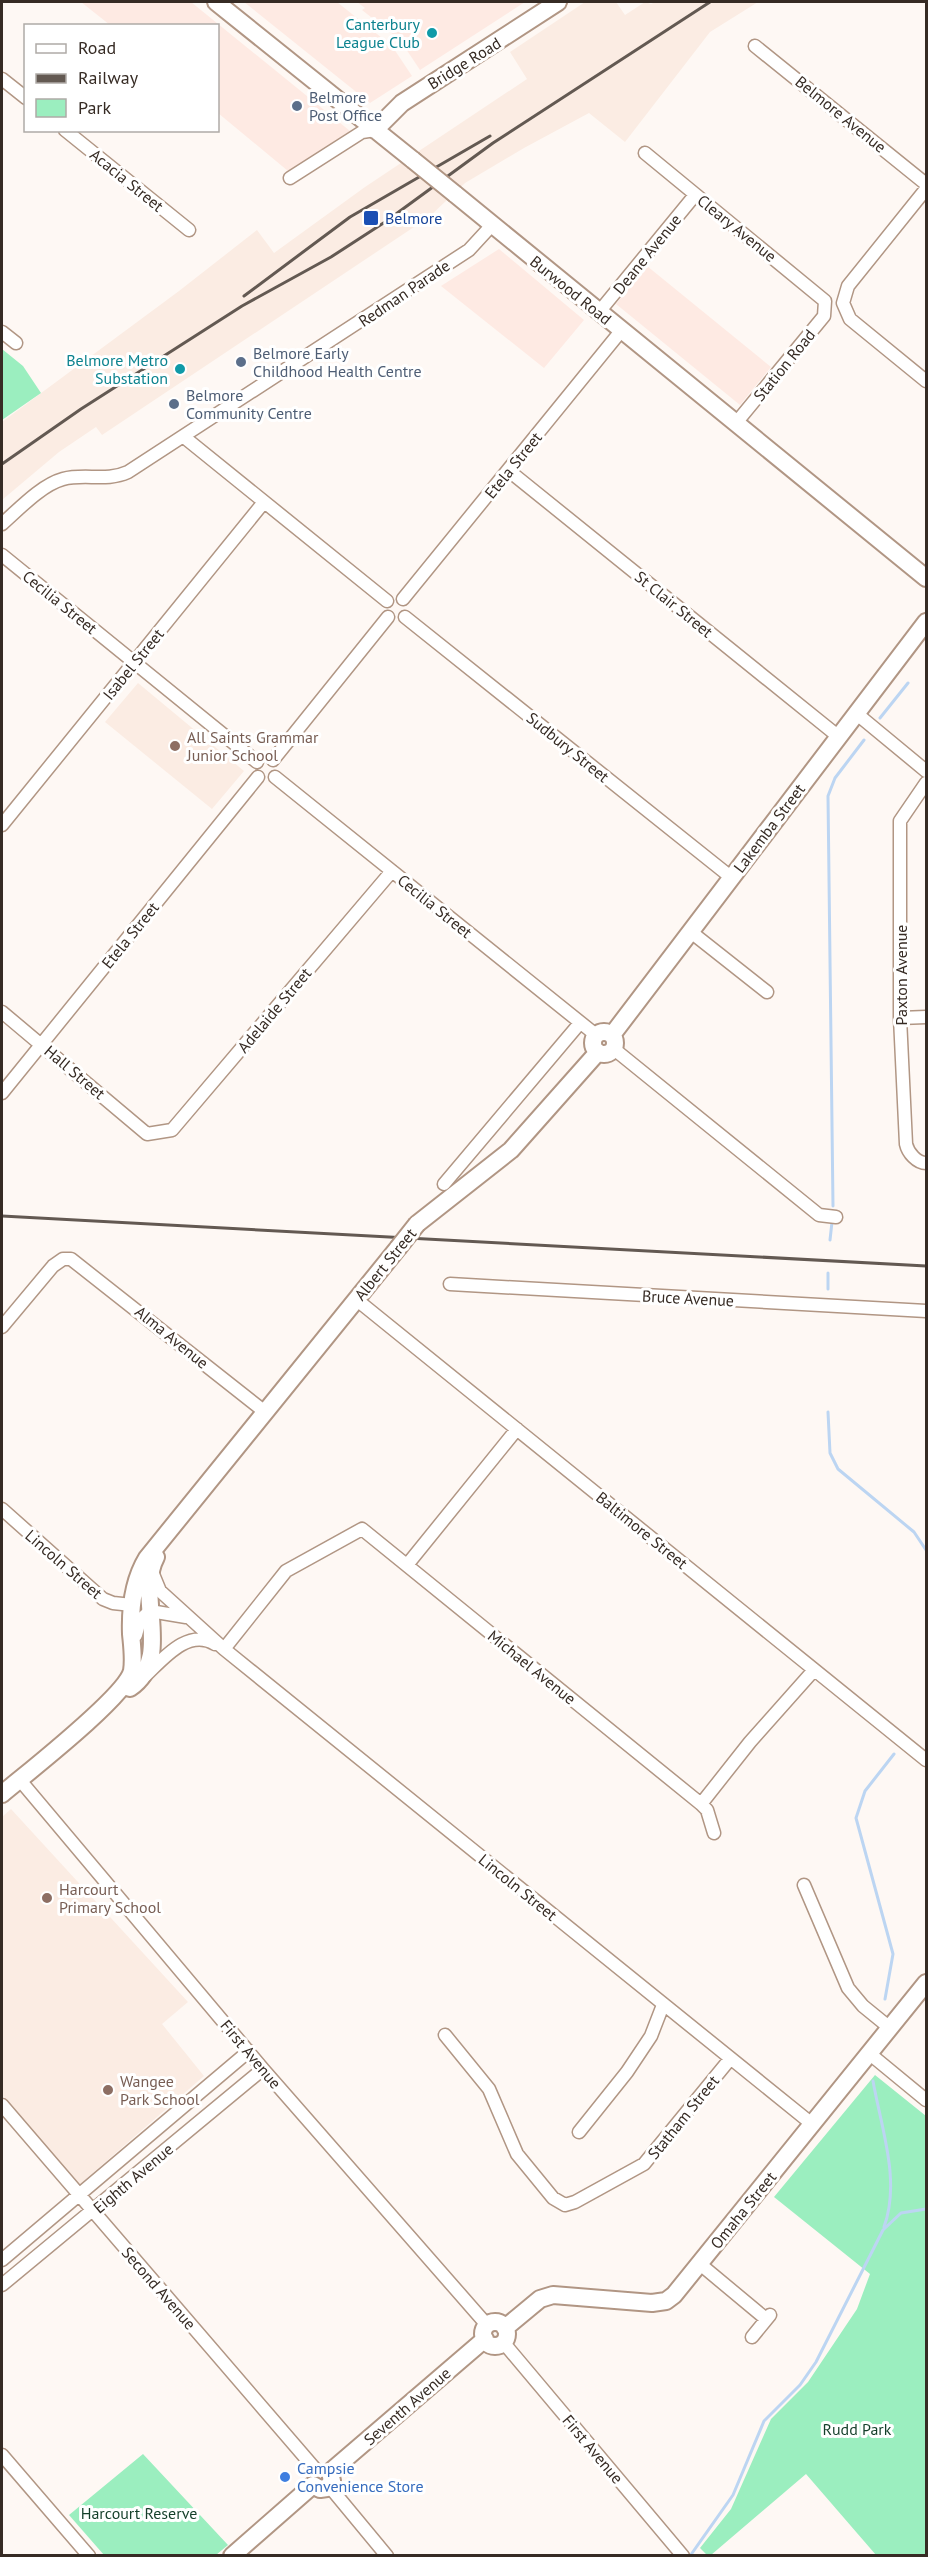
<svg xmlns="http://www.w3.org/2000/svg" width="928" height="2557" font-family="'PT Sans',sans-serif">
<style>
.commercial{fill:#feeae3}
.built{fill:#fbece3}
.green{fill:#9beebf}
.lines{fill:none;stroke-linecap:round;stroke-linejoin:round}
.stream{stroke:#bcd5f2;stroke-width:3}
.street-casing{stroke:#b19684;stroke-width:15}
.secondary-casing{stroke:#b19684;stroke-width:20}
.street{stroke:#fff;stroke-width:12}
.secondary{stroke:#fff;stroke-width:16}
.rail{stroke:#635952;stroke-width:3}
.secondary-bridge-casing{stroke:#b19684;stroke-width:20;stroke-linecap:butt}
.secondary-bridge{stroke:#fff;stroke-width:16}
.culture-dot{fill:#0f9aa8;stroke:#fff;stroke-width:2}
.service-dot{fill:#5c6f8a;stroke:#fff;stroke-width:2}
.transit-dot{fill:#1a4fb4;stroke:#fff;stroke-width:2}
.education-dot{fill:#8d6e63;stroke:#fff;stroke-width:2}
.shop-dot{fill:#3f7fe0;stroke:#fff;stroke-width:2}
.labels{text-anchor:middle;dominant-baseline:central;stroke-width:6;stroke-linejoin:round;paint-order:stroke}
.culture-label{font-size:16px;fill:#0d838f;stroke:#fff;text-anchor:end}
.street-label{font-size:16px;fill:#362b24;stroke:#fff}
.service-label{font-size:16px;fill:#4e5e75;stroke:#fff;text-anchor:start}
.transit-label{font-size:16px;fill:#164399;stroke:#fff;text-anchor:start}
.education-label{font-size:16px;fill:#785e54;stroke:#fff;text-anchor:start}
.park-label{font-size:16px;fill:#143f2a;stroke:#fff}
.shop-label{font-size:16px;fill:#366cbe;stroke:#fff;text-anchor:start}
</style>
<rect width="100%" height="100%" fill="#fef8f4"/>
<path class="commercial" d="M81,2H191L350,131L288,171L218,113V26L110,25Z
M244,2H337L392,46L412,76L370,103Z
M357,2H525L420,70L400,40L362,10L365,8Z
M499,249L584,320L544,368L441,286Z
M647,266L771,367L740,405L616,304Z"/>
<path class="built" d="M585,2H616L625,15L645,2L651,4L655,2H758L710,32L625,142L589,113L524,148L465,183L429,217L102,435L96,427L59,452L2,500V422L179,291L257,230L274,253L365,187L527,79L510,52Z
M138,683L244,771L212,809L105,722Z
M11,1809L188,2002L162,2024L204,2076L79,2185L2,2095V1817Z"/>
<path class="green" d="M2,349L23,366L41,393L2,420Z
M875,2075L926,2116V2555H876L806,2474L711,2555H707L700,2548L731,2509L771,2419L808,2382L857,2309L870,2274L774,2197Z
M143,2454L228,2545L216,2555H104L69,2515Z"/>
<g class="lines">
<path class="stream" d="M880,718L908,683
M833,1206L828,796L835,778L864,740
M830,1240L832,1222
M828,1289V1273
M828,1412L830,1453L838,1469L914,1532L926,1550
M885,1999L893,1954L856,1818L865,1791L894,1754
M873,2081C881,2127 901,2181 884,2227
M690,2556L733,2495L764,2421L800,2385L816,2362L883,2230L901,2213L926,2209"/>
<defs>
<path id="street" d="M755,46L926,184
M2,79L26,98
M65,130L189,230
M645,153L825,301L824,316L736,423
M290,178L362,132L375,130
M926,189L848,286L843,303L850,319L926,381
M599,312L695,195
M2,332L16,343
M184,437L387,601
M508,470L839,737
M2,524C18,510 41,485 63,479C85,473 106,482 128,472L469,250L492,225
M2,555L257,762
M403,599L621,331
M405,617L732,878
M857,714L926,771
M273,760L388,617
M275,777L596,1035
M926,783L900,821V1018L906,1144C908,1153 917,1163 926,1163
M2,825L264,502
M691,932L767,992
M2,1012L147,1134L172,1130L392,871
M900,1018L926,1017
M614,1049L819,1215L836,1217
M2,1093L258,777
M444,1184L580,1023
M450,1284L926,1311
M357,1300L926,1760
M2,1327L53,1266L63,1259H71L265,1412
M2,1509L103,1599L113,1603L132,1605
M407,1565L517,1429
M153,1574L160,1591L224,1649L812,2124
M136,1635L140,1620L150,1611L186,1617
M224,1649L286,1571L362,1529L701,1804L707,1810L714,1833
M145,1676C164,1658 188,1628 215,1644
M19,1779L263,2069L487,2325
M701,1804L750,1742L814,1670
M804,1885L848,1988L863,2006L890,2028
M445,2035L489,2089L517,2154L553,2198L565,2205L575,2202L644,2164L730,2059
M870,2054L926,2100
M2,2105L316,2470
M579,2132L627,2072L651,2036L663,2005
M2,2260L249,2051
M700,2264L766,2319
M2,2285L263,2069
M752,2337L770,2315
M503,2342L683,2556
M2,2455L89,2556
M329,2486L387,2556"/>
<path id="secondary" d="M216,2L413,160
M375,130L402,103L558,2
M455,194L926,578
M593 1043a11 11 0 1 1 22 0a11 11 0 1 1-22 0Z
M612,1035L926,622
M417,1224L511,1150L598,1052
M130,1688C174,1658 135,1596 156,1557
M2,1794C27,1773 125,1697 132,1671C134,1659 132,1645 131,1634C130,1607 133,1581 147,1558L398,1248
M483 2334a12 12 0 1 1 24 0a12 12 0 1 1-24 0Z
M505,2328L540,2299L553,2295L652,2303L666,2301L674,2295L926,1983
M330,2472L485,2339
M313,2485L320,2489L327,2488L332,2481L330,2472
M232,2556L313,2485"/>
</defs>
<use href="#street" class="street-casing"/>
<use href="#secondary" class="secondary-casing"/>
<use href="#street" class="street"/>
<use href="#secondary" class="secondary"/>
<path class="rail" d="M244,296L350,217L490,136
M2,464L81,409L242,306L331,257L385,222L493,143L710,2
M2,1216L926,1266"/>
<defs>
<path id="secondary-bridge" d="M413,160L455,194
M398,1248L417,1224"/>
</defs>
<use href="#secondary-bridge" class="secondary-bridge-casing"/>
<use href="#secondary-bridge" class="secondary-bridge"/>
</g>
<g class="culture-dot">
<circle cx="432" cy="33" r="6"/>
<circle cx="180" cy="369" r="6"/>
</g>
<g class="service-dot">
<circle cx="297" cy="106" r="6"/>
<circle cx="241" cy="362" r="6"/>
<circle cx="174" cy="404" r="6"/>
</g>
<rect class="transit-dot" x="363" y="210" width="16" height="16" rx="3"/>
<g class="education-dot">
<circle cx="175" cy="746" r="6"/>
<circle cx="47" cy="1898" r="6"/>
<circle cx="108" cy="2090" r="6"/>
</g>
<circle class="shop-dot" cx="285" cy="2477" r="6"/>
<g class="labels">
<g class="culture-label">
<text x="420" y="24">Canterbury<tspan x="420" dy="18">League Club</tspan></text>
<text x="168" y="360">Belmore Metro<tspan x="168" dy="18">Substation</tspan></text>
</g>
<g class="street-label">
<text transform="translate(464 63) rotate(-32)">Bridge Road</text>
<text transform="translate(841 114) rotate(39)">Belmore Avenue</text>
<text transform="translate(127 180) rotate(39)">Acacia Street</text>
<text transform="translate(737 228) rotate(39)">Cleary Avenue</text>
<text transform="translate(647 254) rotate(-51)">Deane Avenue</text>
<text transform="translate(571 290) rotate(39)">Burwood Road</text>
<text transform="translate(404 293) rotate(-34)">Redman Parade</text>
<text transform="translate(784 365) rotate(-51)">Station Road</text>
<text transform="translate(513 465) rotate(-51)">Etela Street</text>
<text transform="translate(60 602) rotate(39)">Cecilia Street</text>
<text transform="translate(674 604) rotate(39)">St Clair Street</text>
<text transform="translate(133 664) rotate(-51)">Isabel Street</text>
<text transform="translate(568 747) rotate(39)">Sudbury Street</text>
<text transform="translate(769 828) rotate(-53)">Lakemba Street</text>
<text transform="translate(435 906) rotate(39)">Cecilia Street</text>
<text transform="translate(130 935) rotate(-51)">Etela Street</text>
<text transform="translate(901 975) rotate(-90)">Paxton Avenue</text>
<text transform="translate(274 1010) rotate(-50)">Adelaide Street</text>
<text transform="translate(75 1072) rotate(40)">Hall Street</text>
<text transform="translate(385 1264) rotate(-51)">Albert Street</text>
<text transform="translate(688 1298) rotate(3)">Bruce Avenue</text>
<text transform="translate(172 1337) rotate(39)">Alma Avenue</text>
<text transform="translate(642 1530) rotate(39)">Baltimore Street</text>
<text transform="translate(64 1564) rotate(41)">Lincoln Street</text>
<text transform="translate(532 1667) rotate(39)">Michael Avenue</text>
<text transform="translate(518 1887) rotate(39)">Lincoln Street</text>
<text transform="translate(251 2054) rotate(50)">First Avenue</text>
<text transform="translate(683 2117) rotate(-51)">Statham Street</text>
<text transform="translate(133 2178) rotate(-40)">Eighth Avenue</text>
<text transform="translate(743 2210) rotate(-51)">Omaha Street</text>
<text transform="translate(159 2288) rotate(49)">Second Avenue</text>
<text transform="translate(407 2406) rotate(-41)">Seventh Avenue</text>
<text transform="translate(593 2449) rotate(50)">First Avenue</text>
</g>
<g class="service-label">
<text x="309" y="97">Belmore<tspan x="309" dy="18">Post Office</tspan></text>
<text x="253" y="353">Belmore Early<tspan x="253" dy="18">Childhood Health Centre</tspan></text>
<text x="186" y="395">Belmore<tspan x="186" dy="18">Community Centre</tspan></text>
</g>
<g class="transit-label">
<text x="385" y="218">Belmore</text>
</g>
<g class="education-label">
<text x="187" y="737">All Saints Grammar<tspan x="187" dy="18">Junior School</tspan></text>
<text x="59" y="1889">Harcourt<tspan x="59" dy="18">Primary School</tspan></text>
<text x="120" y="2081">Wangee<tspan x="120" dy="18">Park School</tspan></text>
</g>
<g class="park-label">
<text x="857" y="2429">Rudd Park</text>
<text x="139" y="2513">Harcourt Reserve</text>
</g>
<g class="shop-label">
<text x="297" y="2468">Campsie<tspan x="297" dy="18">Convenience Store</tspan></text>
</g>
</g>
<rect width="928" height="2557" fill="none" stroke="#362b24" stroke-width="6"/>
<rect x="24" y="24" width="195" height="108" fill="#ffffff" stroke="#afaaa7" stroke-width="1.5"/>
<rect x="36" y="44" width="30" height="9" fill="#ffffff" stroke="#afaaa7" stroke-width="1.5"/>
<text x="78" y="54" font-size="18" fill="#362b24">Road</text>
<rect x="36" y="74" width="30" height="9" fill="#635952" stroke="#afaaa7" stroke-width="1.5"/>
<text x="78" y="84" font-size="18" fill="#362b24">Railway</text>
<rect x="36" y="99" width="30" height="18" fill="#9beebf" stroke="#afaaa7" stroke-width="1.5"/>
<text x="78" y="114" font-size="18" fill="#362b24">Park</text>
</svg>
